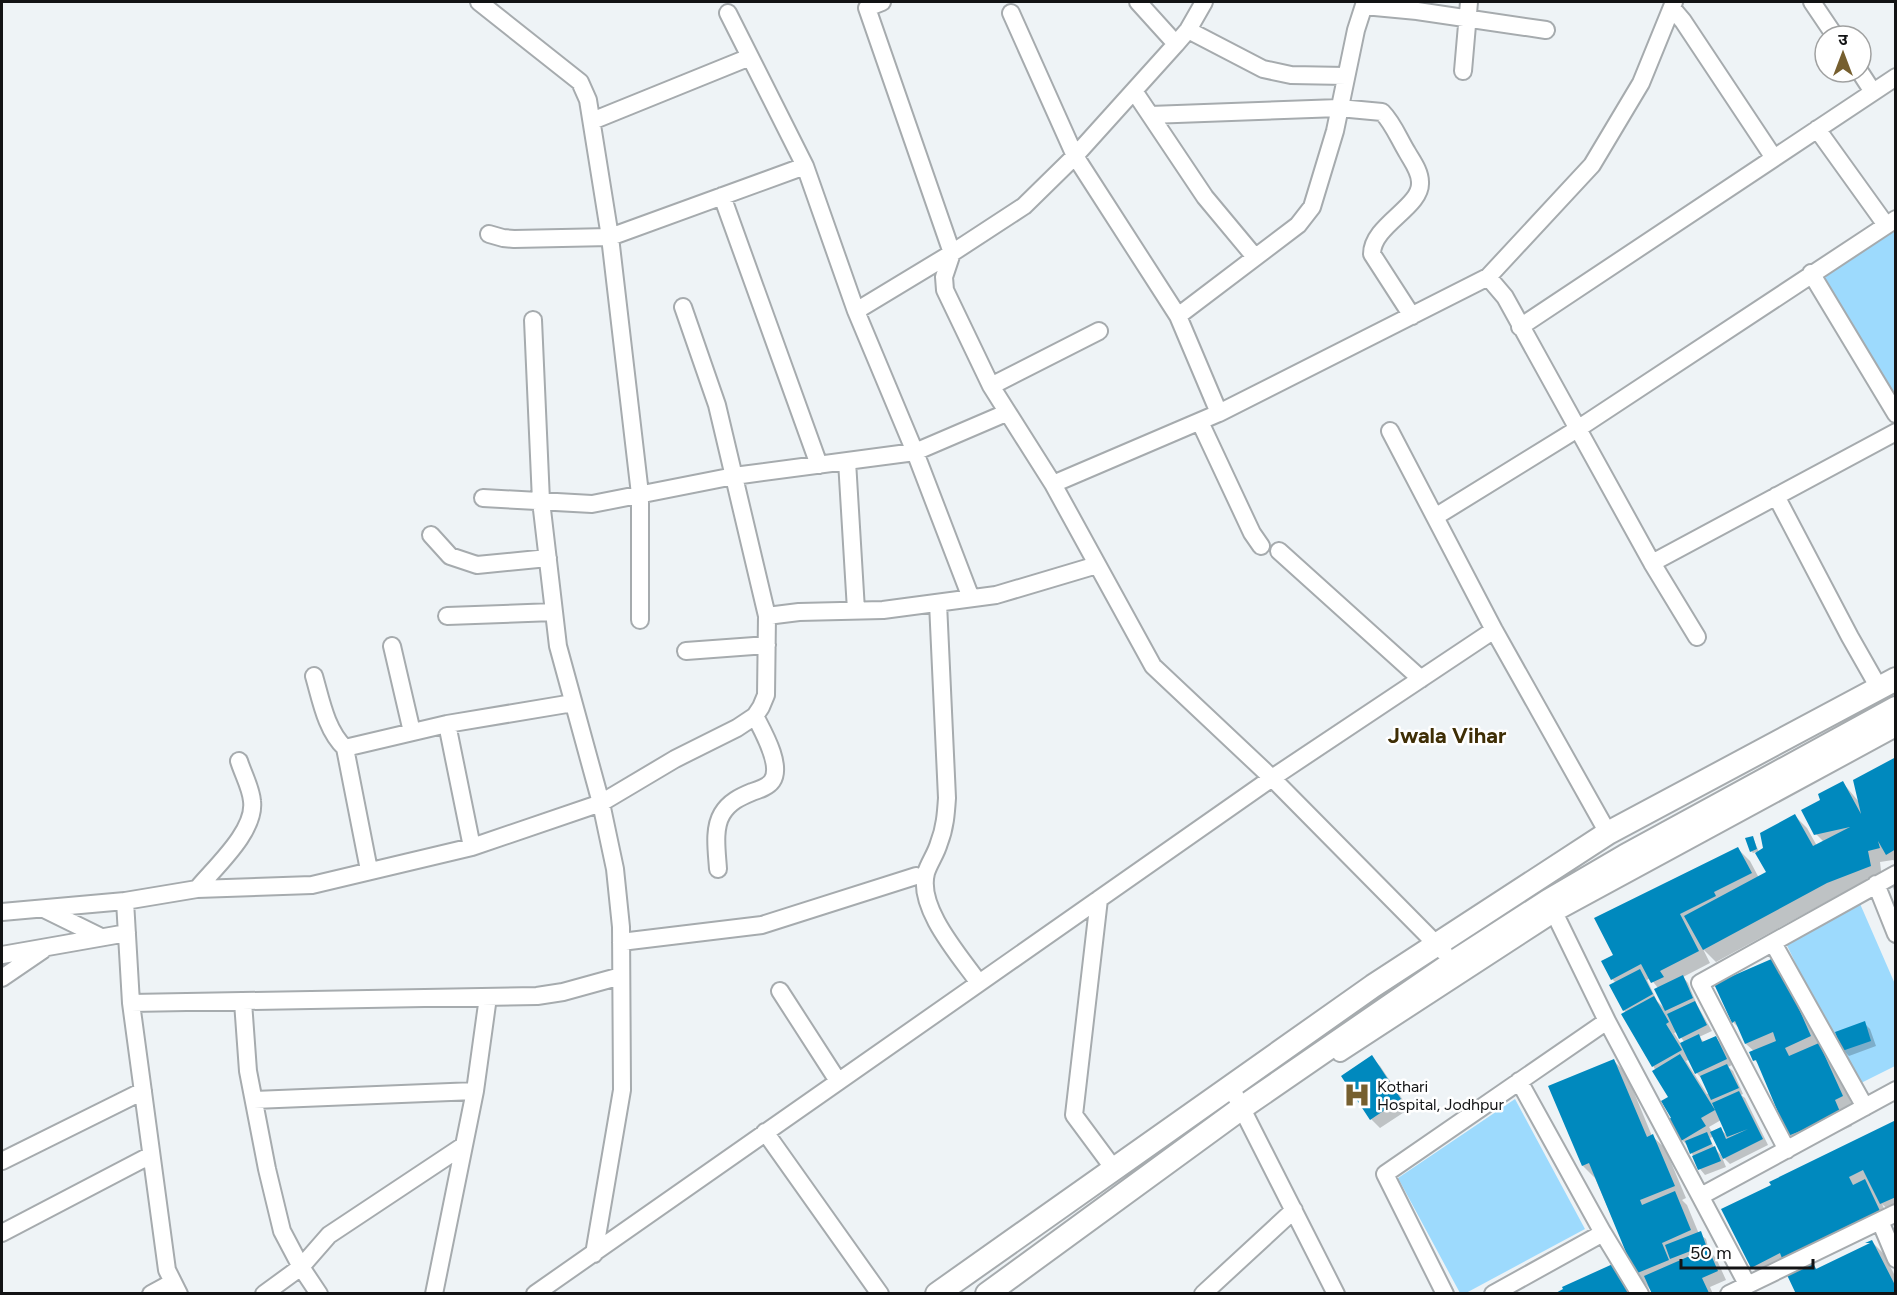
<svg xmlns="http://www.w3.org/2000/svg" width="1897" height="1295" font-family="Figtree,'Noto Sans Devanagari',sans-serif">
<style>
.green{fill:#9ddafd}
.shadow{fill:#0003;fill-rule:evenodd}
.building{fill:#0089be}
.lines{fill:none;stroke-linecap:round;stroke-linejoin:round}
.street-casing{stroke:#a6abae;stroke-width:20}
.secondary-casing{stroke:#a6abae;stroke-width:26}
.street{stroke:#fff;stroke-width:16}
.secondary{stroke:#fff;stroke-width:22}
.labels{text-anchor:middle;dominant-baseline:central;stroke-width:5;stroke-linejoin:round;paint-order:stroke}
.poi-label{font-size:16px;fill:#121314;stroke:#fff;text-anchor:start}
.district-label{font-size:22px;font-weight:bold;fill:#3f2e05;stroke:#fff}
</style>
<rect width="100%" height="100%" fill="#eef3f6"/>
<path class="green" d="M1895,218V414L1811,273Z
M1854,890L1895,984V1066L1855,1086L1779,929Z
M1515,1099L1585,1229L1466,1293H1460L1398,1178Z"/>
<path class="shadow" d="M1896,759V862L1893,860L1880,862L1882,879L1839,895L1716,962L1703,949L1710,963L1683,977L1688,983L1697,1005L1712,1031L1699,1037L1704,1042L1715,1037L1721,1043L1732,1065L1728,1067L1733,1071L1743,1094L1741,1095L1745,1098L1768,1145L1730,1164L1721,1155L1726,1167L1705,1175L1700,1169L1688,1146L1682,1140L1673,1118L1670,1098L1624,1010L1616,983L1612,979L1615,955L1738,849L1750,861L1759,878L1768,873L1757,852L1753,853L1751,851L1753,838L1759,852L1795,816L1807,828L1817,846L1824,842L1816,834L1822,801L1843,783L1859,802ZM1650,978L1658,988L1665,1009L1657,1001L1647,980ZM1677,1032L1685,1043L1681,1044L1674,1033ZM1690,1059L1695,1071L1702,1079L1709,1093L1707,1094L1686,1061ZM1721,1120L1728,1136L1720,1129L1712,1132L1709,1127ZM1714,1136L1723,1157L1714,1148L1710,1138Z
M1896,881V896L1891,882Z
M1788,971L1821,1046L1831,1057L1854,1109L1846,1112L1852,1126L1802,1148L1790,1135L1759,1065L1755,1060V1052L1746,1044L1740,1029L1733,1022Z
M1864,1023L1870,1029L1876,1046L1849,1056L1843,1050Z
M1371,1057L1380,1066L1409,1109L1380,1128L1371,1119Z
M1614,1061L1626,1073L1652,1136L1665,1148L1686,1198L1682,1200L1687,1205L1699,1234L1706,1239L1709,1251L1716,1258L1726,1280L1710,1287L1713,1294H1654L1636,1273L1595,1178L1583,1166L1550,1087Z
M1896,1122V1215H1894L1882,1204L1891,1223L1812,1264L1818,1270L1871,1244L1872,1242L1884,1254L1896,1278V1294L1797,1272L1790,1266L1764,1279L1752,1267Z"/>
<path class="building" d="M1896,757V849L1886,855L1878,841L1880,848L1868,851L1871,866L1827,883L1703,950L1684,916L1766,872L1755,853L1763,848L1760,833L1795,814L1813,846L1850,827L1814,835L1801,810L1820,800L1818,794L1843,781L1861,814L1853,780Z
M1753,836L1757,849L1750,852L1745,838Z
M1738,847L1752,873L1714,892L1716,896L1680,914L1699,951L1660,971L1664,977L1651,983L1641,964L1611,980L1601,961L1613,955L1594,918Z
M1776,957L1811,1036L1785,1048L1789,1056L1819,1043L1843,1096L1835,1100L1841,1114L1788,1136L1756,1060L1753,1061L1749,1052L1776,1041L1773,1032L1745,1044L1735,1021L1732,1023L1714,984Z
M1640,969L1653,994L1623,1011L1609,985Z
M1683,975L1693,998L1665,1011L1654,989Z
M1654,996L1669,1022L1666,1024L1682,1050L1652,1067L1621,1014Z
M1695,1001L1707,1025L1679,1039L1667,1014Z
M1865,1021L1871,1041L1842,1051L1835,1032Z
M1699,1034L1702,1042L1716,1036L1727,1059L1695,1074L1680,1043Z
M1680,1054L1715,1110L1701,1118L1706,1126L1681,1141L1668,1119L1671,1118L1661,1101L1668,1097L1652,1071Z
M1372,1055L1401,1099L1370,1120L1341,1076Z
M1614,1059L1647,1137L1653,1134L1675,1186L1640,1200L1642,1205L1675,1191L1691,1230L1662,1243L1669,1260L1635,1274L1589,1163L1582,1166L1548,1086Z
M1727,1064L1739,1088L1711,1100L1700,1076Z
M1739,1091L1763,1139L1723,1159L1710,1132L1721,1127L1726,1139L1748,1129L1727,1137L1712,1103Z
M1896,1120V1197L1880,1204L1863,1170L1849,1177L1853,1185L1865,1179L1880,1211L1783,1261L1780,1253L1751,1268L1721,1209L1771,1185L1769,1182Z
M1707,1132L1712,1144L1690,1154L1685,1141Z
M1715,1146L1721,1161L1698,1170L1692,1156Z
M1701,1231L1706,1245L1670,1259L1665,1245Z
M1872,1240L1896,1287V1294H1796L1787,1275L1813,1263L1816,1269L1870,1243H1865Z
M1708,1248L1718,1271L1702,1278L1709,1293L1652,1294L1644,1276Z
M1615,1263L1629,1294H1554L1563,1289L1562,1287Z"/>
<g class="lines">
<defs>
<path id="street" d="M479,2L580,82L588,100L610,237L514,239L503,238L489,234
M882,2L867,8L952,253L944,277L945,290L991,386L1053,484L1153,666L1272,778L1444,952
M1138,2L1176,44
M1674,2L1641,83L1592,165L1488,277L1505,297L1652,563L1697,637
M1812,2L1835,36
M1364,6L1417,11L1546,30
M1672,8L1683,21L1774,158
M728,13L805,166
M1011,13L1075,156L1178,316L1298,225L1312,207L1335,131L1356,30L1365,2
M1188,30L1263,69L1291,75L1346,76
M1463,71L1469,2
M1860,72L1873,92
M1134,91L1205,197L1255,257
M1150,115L1339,108L1382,112C1393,123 1399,139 1407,152C1412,161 1420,171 1420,182C1422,207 1372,225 1372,254L1412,316
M592,121L750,57
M1817,129L1886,225
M722,196L819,465
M1811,273L1896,414
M683,307L717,405L767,616L799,612L883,610L996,595L1097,565
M856,311L915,452L971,598
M533,320L541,501L558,646L601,803L615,869L621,927L622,1090L594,1254
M1520,327L1896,77
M991,386L1099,331
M1219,413L1488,277
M1200,422L1252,533L1261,546
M1390,431L1494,630L1608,833
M847,461L856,610
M1053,484L1219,413L1178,316
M1776,496L1850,637L1879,688
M483,498L592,504L734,476L915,452L1006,413
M1435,517L1579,428L1896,219
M431,535L450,556L477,565L548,558
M1279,551L1421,679
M1652,563L1896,432
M938,603L947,798C946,813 945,828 939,843C936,854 929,863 926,873C917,908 959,955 979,983
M447,616L554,612
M640,620V494L610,237L805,166L856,311L952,253L1024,206L1075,156L1176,44L1188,30L1204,2
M392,646L412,732
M686,651L767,645
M314,676C321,700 326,730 345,748
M447,724L472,847
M718,869C717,852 713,829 722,814C729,802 740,797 752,792C758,790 768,787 772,781C783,765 762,730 755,716
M369,870L345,748L447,724L573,703
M1876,884L1896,934
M197,889C215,867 256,831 252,801C251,788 243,774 239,761
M1099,899L1074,1115L1114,1169
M1550,904L1607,1021L1747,1284
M46,910L101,937
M2,912L125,901
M621,942L762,925L916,876
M1773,943L1865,1107
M2,955L127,933
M2,978L43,950
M780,991L838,1081
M243,1002L248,1071L267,1169L282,1231L301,1267L319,1294
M131,1003L537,996L563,992L621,976
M1340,1053L1555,913L1896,728
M1519,1081L1603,1233L1640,1294
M1231,1087L1336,1294
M254,1100L475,1091
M765,1132L880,1294
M1787,1150L1700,983L1896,874
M2,1161L143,1091
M1701,1196L1896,1090
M1880,1221L1896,1259
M2,1233L151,1155
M151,1294L173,1282
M179,1294L167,1270L131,1003L125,901L197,889L312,885L472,847L601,803L675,759L737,728L755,716L761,707L766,695L767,616
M264,1294L301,1267L329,1235L463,1146
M434,1294L475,1091L488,997
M535,1294L1272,778L1494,630
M1203,1294L1294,1210
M1445,1294L1385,1174L1607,1021
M1493,1294L1603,1233
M1729,1294L1896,1213"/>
<path id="secondary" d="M937,1294L1373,986L1608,833L1896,679
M987,1294L1243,1107L1452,963L1548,901L1625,856L1896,708"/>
</defs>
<use href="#street" class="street-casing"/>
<use href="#secondary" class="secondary-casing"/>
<use href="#street" class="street"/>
<use href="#secondary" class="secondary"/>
</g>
<defs>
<symbol id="hospital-bare" viewBox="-9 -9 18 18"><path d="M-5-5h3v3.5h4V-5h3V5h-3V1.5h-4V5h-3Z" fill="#765f2f" stroke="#fff" stroke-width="2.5" paint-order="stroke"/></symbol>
</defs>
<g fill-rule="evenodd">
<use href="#hospital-bare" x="1338" y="1076" width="38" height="38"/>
</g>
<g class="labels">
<g class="poi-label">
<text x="1377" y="1086">Kothari<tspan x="1377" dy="18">Hospital, Jodhpur</tspan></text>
</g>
<g class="district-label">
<text x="1447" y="735">Jwala Vihar</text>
</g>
</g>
<rect width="1897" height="1295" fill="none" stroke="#121314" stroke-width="6"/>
<g transform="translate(1843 54)"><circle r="28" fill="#ffffff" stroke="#a0a1a1" stroke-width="1.5"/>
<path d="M0-4.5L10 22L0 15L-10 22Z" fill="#765f2f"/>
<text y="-9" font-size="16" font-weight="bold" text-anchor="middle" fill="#121314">उ</text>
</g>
<path d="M1681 1259v9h132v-9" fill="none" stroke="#121314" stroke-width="3"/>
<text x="1690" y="1259" font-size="18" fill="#121314" stroke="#ffffff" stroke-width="4.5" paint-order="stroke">50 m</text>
</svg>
